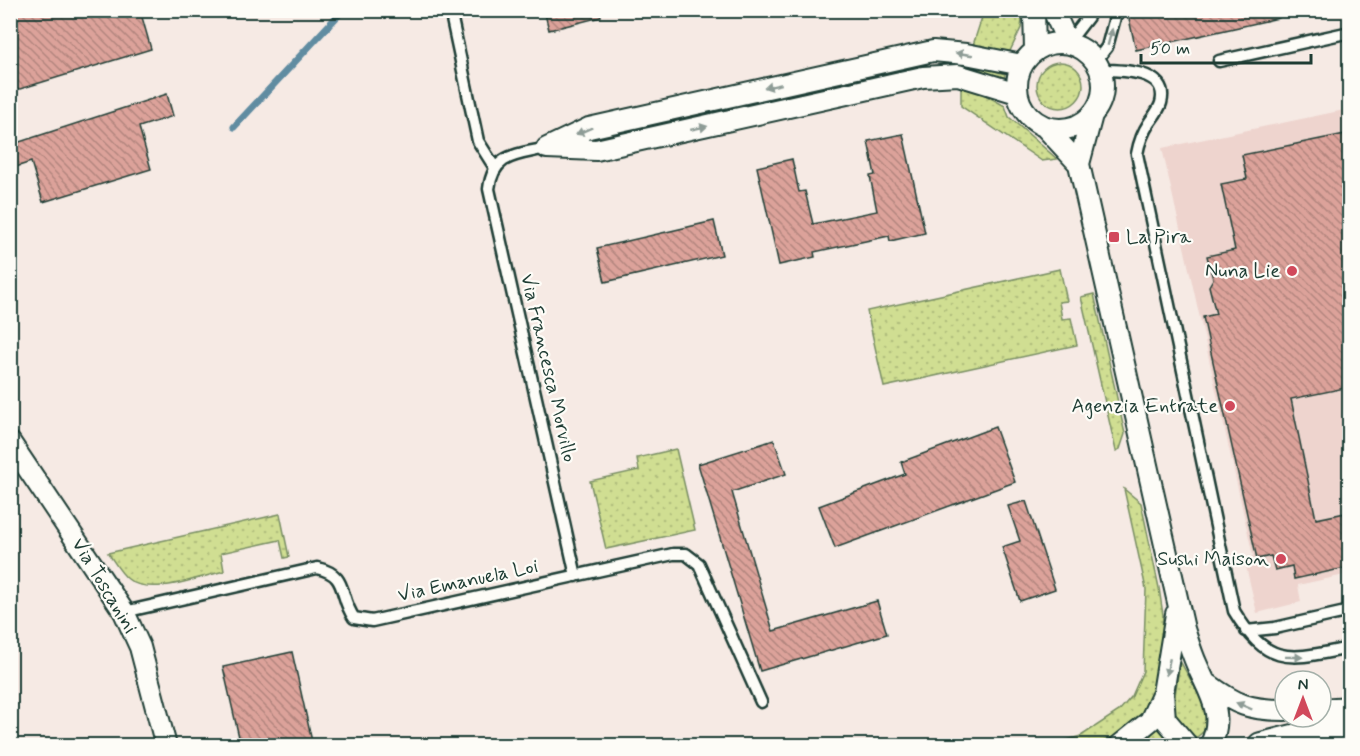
<svg xmlns="http://www.w3.org/2000/svg" width="1360" height="756" font-family="Mynerve,sans-serif">
<style>
.built{fill:#eed4ce}
.grass{fill:url(#grass-dots);stroke:#788e63;stroke-width:1.5}
.lines{fill:none;stroke-linecap:round;stroke-linejoin:round}
.stream{stroke:#608ca1;stroke-width:7}
.building{fill:url(#building-back-hatch);stroke:#1f3d34;stroke-width:1.5}
.service-casing{stroke:#1f3d34;stroke-width:15}
.minor-casing{stroke:#1f3d34;stroke-width:24}
.tertiary-casing{stroke:#1f3d34;stroke-width:30}
.service{stroke:#fdfcf7;stroke-width:10}
.minor{stroke:#fdfcf7;stroke-width:20}
.tertiary{stroke:#fdfcf7;stroke-width:26}
.oneway{fill:#8e9c96}
.poi-dot{fill:#d1495b;stroke:#fdfcf7;stroke-width:2}
.labels{text-anchor:middle;dominant-baseline:central;stroke-width:4.5;stroke-linejoin:round;paint-order:stroke}
.poi-label{font-size:20px;fill:#1f3d34;stroke:#fdfcf7;text-anchor:end}
.street-label{font-size:20px;fill:#1f3d34;stroke:#fdfcf7}
</style>
<defs>
<pattern id="grass-dots" width="8" height="8" patternUnits="userSpaceOnUse" patternTransform="scale(1.5)"><rect width="8" height="8" fill="#d0de92"/><path d="M2 2h.1M6 6h.1" fill="none" stroke="#b2bf7e" stroke-width="1.8" stroke-linecap="round"/></pattern>
<pattern id="building-back-hatch" width="6" height="6" patternUnits="userSpaceOnUse" patternTransform="scale(1.5)"><rect width="6" height="6" fill="#dca29a"/><path d="M-1 5l2 2M0 0l6 6M5-1l2 2" fill="none" stroke="#b2857e"/></pattern>
</defs>
<rect width="100%" height="100%" fill="#f6eae4"/>
<filter id="ink" filterUnits="userSpaceOnUse"><feTurbulence type="fractalNoise" baseFrequency=".0167" numOctaves="2"/><feDisplacementMap in="SourceGraphic" scale="12" xChannelSelector="R" yChannelSelector="G"/><feConvolveMatrix kernelMatrix="1 2 1 2 8 2 1 2 1" color-interpolation-filters="sRGB"/></filter>
<g filter="url(#ink)">
<path class="built" d="M1349,109V574L1298,585L1301,602L1257,613L1244,558L1253,556L1162,148Z"/>
<path class="grass" d="M984,11H1023L1021,28L1010,51L990,52L973,45Z
M1037 85a23 23 0 1 1 46 0a23 23 0 1 1-46 0Z
M971,64L1005,74L1004,83L969,70Z
M961,88L978,91L1005,106L1009,117L1057,159L1042,161L961,106Z
M1060,269L1067,301L1059,302L1062,319L1071,318L1077,345L884,387L867,311Z
M1094,294L1125,434L1120,449L1116,451L1081,297Z
M676,449L695,530L606,549L590,481L639,470L637,458Z
M1124,489L1141,503L1159,588L1163,615L1159,677L1147,714L1121,735L1090,745L1046,746L1081,736L1119,711L1132,696L1143,671L1146,589Z
M280,514L289,557L284,558L280,540L221,553L224,571C200,577 148,597 128,579C120,573 114,561 108,553Z
M1180,661L1207,709L1204,731L1197,737C1185,734 1176,722 1173,710Z
M1157,727L1173,745L1138,746L1149,738Z"/>
<g class="lines">
<path class="stream" d="M234,127L343,10"/>
</g>
<path class="building" d="M10,10H140L151,49L10,92Z
M544,10H600L601,17L549,30Z
M1127,10H1278L1279,18L1136,50Z
M167,94L173,116L139,127L151,169L43,202L31,162L10,169V145Z
M1350,133V387L1291,399L1316,519L1350,512V567L1294,579L1292,566L1275,570L1271,556L1257,559L1203,317L1216,314L1209,286L1213,279L1207,256L1235,250L1221,184L1247,179L1242,155Z
M903,134L925,233L890,241L889,236L814,252L815,257L779,265L757,167L792,159L799,192L805,191L813,224L877,211L870,176L875,175L868,141Z
M714,221L722,255L605,282L597,248Z
M995,427L1015,482L835,548L819,506L905,474L901,462Z
M774,440L786,474L732,492L773,631L877,601L887,634L760,671L698,464Z
M1026,501L1055,589L1020,601L1002,547L1020,541L1008,506Z
M292,652L313,746H241L223,667Z"/>
<g class="lines">
<defs>
<path id="service" d="M450,10L478,141L495,168
M1068,43L1088,17L1090,10
M1096,61L1107,47L1117,10
M1219,61L1350,32
M1101,70C1121,70 1170,70 1161,103C1159,110 1153,117 1149,123C1143,132 1139,143 1137,154L1234,611C1269,669 1291,659 1350,648
M547,148C518,155 493,153 489,189L576,576
M124,612L317,568C349,575 338,595 354,618L372,621L673,554H686L699,564L761,702
M1246,631L1275,628L1350,611"/>
<path id="minor" d="M1034,10L1035,50
M1053,10L1068,43
M1017 86a43 43 0 1 1 86 0a43 43 0 1 1-86 0Z
M1017,93L958,75L923,77L596,150L547,148L589,128L933,51L966,54L1022,65
M1092,115L1079,164L1184,629C1188,641 1192,654 1197,665C1209,693 1226,714 1210,746
M1045,127L1079,164
M10,442L124,612L140,647L166,746
M1208,684C1236,705 1250,710 1285,710
M1163,693L1165,719L1188,746
M1321,709L1350,707
M1119,746L1150,721L1163,693L1176,614"/>
<path id="tertiary" d="M1261,746L1350,724"/>
</defs>
<use href="#service" class="service-casing"/>
<use href="#minor" class="minor-casing"/>
<use href="#tertiary" class="tertiary-casing"/>
<use href="#service" class="service"/>
<use href="#minor" class="minor"/>
<use href="#tertiary" class="tertiary"/>
</g>
<defs><path id="oneway-solid" d="M-6-.8H1V-3.2L6.5 0L1 3.2V.8H-6Z" transform="scale(1.5)"/></defs>
<g class="oneway">
<use href="#oneway-solid" transform="translate(1110 37) rotate(-75)"/>
<use href="#oneway-solid" transform="translate(964 54) rotate(-172)"/>
<use href="#oneway-solid" transform="translate(773 86) rotate(168)"/>
<use href="#oneway-solid" transform="translate(699 128) rotate(-12)"/>
<use href="#oneway-solid" transform="translate(584 131) rotate(157)"/>
<use href="#oneway-solid" transform="translate(1294 657) rotate(1)"/>
<use href="#oneway-solid" transform="translate(1168 667) rotate(102)"/>
<use href="#oneway-solid" transform="translate(1244 706) rotate(-157)"/>
</g>
</g>
<g class="poi-dot">
<rect x="1108" y="231" width="12" height="12" rx="3"/>
<circle cx="1292" cy="271" r="6"/>
<circle cx="1230" cy="406" r="6"/>
<circle cx="1281" cy="559" r="6"/>
</g>
<g class="labels">
<g class="poi-label">
<text x="1126" y="237" text-anchor="start">La Pira</text>
<text x="1280" y="271">Nuna Lie</text>
<text x="1218" y="406">Agenzia Entrate</text>
<text x="1269" y="559">Sushi Maison</text>
</g>
<g class="street-label">
<text transform="translate(548 368) rotate(77)">Via Francesca Morvillo</text>
<text transform="translate(468 581) rotate(-12)">Via Emanuela Loi</text>
<text transform="translate(104 586) rotate(59)">Via Toscanini</text>
</g>
</g>
<rect width="1360" height="756" fill="none" stroke="#fdfcf7" stroke-width="36"/>
<rect x="18" y="18" width="1324" height="720" fill="none" stroke="#1f3d34" stroke-width="2" filter="url(#ink)"/>
<g transform="translate(1303 699)"><circle r="28" fill="#fdfcf7" stroke="#a4b0a9" stroke-width="1.5"/>
<path d="M0-4.5L10 22L0 15L-10 22Z" fill="#d1495b"/>
<text y="-9" font-size="16" font-weight="bold" text-anchor="middle" fill="#1f3d34">N</text>
</g>
<path d="M1141 54v9h170v-9" fill="none" stroke="#1f3d34" stroke-width="3"/>
<text x="1150" y="54" font-size="18" fill="#1f3d34" stroke="#fdfcf7" stroke-width="4.5" paint-order="stroke">50 m</text>
</svg>
